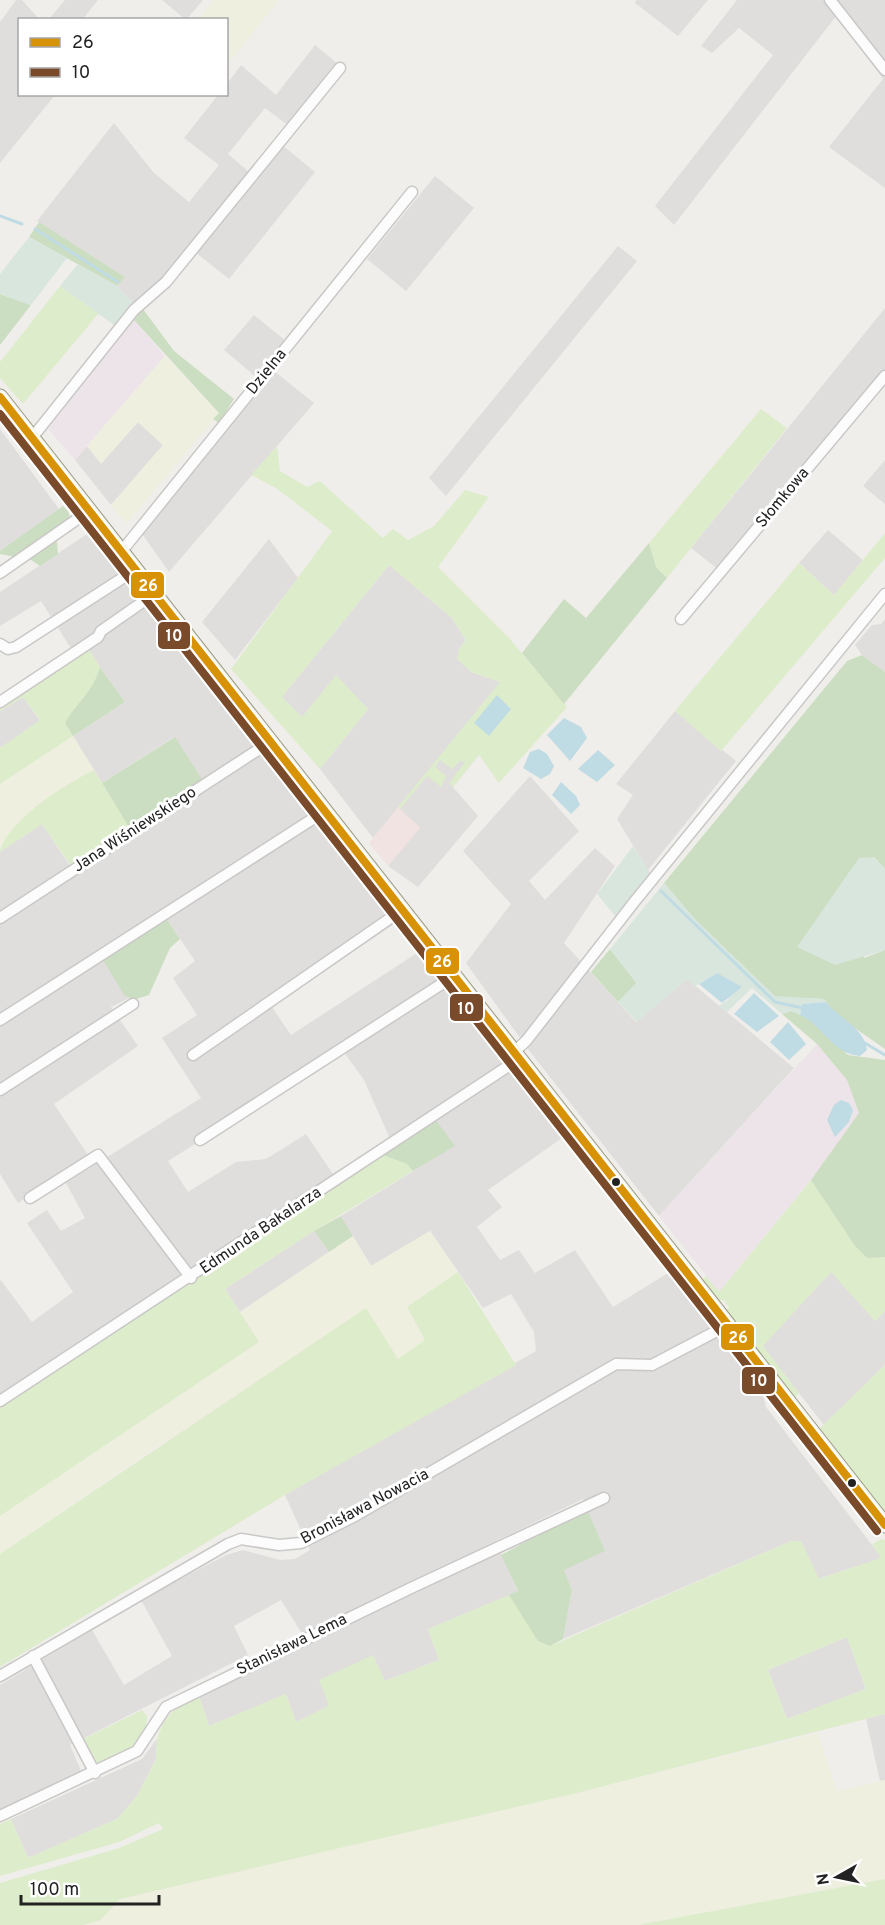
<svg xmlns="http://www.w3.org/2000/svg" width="885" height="1925" font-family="Overpass,sans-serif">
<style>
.residential{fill:#dfdedc}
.commercial{fill:#f1e3e1}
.industrial{fill:#ede4e9}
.farmland{fill:#efefdf}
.grass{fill:#ddeccb;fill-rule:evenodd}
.forest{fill:#cbdec1}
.wetland{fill:#d9e6de}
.water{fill:#bfdbe3}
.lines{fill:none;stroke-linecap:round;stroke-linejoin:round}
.stream{stroke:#bfdbe3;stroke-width:3}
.minor-casing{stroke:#c9c8c7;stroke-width:13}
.secondary-casing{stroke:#999a82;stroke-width:17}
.minor{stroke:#fdfcfc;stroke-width:10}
.secondary{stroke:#f4f4ed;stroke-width:15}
.bus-1-casing{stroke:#fff;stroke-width:12}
.bus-2-casing{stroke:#fff;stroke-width:12}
.bus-1{stroke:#d79205;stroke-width:8}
.bus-2{stroke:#7a4b2a;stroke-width:8}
.bus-dot{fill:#222;stroke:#fff;stroke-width:2}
.labels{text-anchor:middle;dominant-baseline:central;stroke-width:6;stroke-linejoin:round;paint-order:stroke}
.street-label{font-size:16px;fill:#222;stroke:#fff}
.line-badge{stroke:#fff;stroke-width:2}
.badge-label{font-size:16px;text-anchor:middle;font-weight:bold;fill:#fff}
</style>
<rect width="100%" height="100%" fill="#f0eeeb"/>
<path class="residential" d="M16,0H22L39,19L20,20V94L55,95L0,163V22Z
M65,0H98L83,19H49Z
M162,0H203L186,20Z
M636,0H708L678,36L635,3Z
M737,0H885V188L829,147L883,79L837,15L674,225L655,206L773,55L739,28L712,53L701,46Z
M315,45L338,64L289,126L265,108L228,154L249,172L168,273L134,304L117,286L125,277L37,221L114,123L154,173L189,202L219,165L184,138L218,95L226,94L227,84L241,65L276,95Z
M281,144L315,172L229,279L195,252Z
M435,176L474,208L406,291L367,259Z
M618,246L637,261L446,496L429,478Z
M885,308V370L719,570L691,548Z
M254,315L286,341L256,377L224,350Z
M274,371L314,403L169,572L140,531Z
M138,422L163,445L111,505L75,460L87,446L101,463Z
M0,429L59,509L0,551Z
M885,460V504L863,486Z
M828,530L863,560L834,595L799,563Z
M87,534L394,924L272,1007L291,1035L417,953L562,1138L488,1190L502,1207L477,1227L500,1260L519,1250L535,1273L575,1250L613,1307L668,1273L762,1392L766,1407L882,1558L818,1579L801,1541H791L563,1639L572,1590L564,1570L587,1509L583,1499L496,1541L518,1592L428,1629L439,1660L385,1681L373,1655L330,1706L296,1722L286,1694L209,1726L198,1693L306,1640L281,1600L234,1626L248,1655L70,1745L82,1773L0,1810V1685L92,1630L124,1685L172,1656L141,1600L226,1555L243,1550L280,1560L295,1559L310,1550L285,1495L536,1351L534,1332L511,1294L483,1308L430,1231L371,1266L341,1216L455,1145L390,1139L364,1080L343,1051L168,1161L188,1192L236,1162L266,1159L306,1134L333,1174L277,1215L0,1398V1279L32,1322L73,1292L27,1223L47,1210L61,1231L85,1218L66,1183L201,1098L162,1038L197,1015L173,978L195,961L166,918L116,982L129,998L111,1007L138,1046L54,1104L88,1155L18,1203L0,1174V852L42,824L72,869L174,737L102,783L73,736L125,702L89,651L70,647L41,601L0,626V592Z
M269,539L298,578L235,660L202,622Z
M389,565L451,617L466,640L459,649L471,672L500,682L518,707L453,787L478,816L418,887L388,866L419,827L398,808L373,838L320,769L368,709L302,717L282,697Z
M885,619V672L862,655L855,645L872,625L881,624Z
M23,697L40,721L0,748V711Z
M675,711L736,761L648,870L617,819L633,795L616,784Z
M530,776L579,831L529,881L545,900L595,848L615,866L564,943L636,1022L687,979L794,1068L659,1216L528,1049L466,963L511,904L463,851Z
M314,1231L329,1252L240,1312L225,1289Z
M832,1271L875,1321L885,1311V1365L824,1425L762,1346Z
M847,1637L866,1689L787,1719L768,1670Z
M885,1714V1780L880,1781L866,1719Z
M157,1739L156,1759L137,1796L117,1819L28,1858L11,1819L142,1759Z"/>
<path class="commercial" d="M398,807L420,828L388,866L369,843Z"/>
<path class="industrial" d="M134,320L165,356L75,460L48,429Z
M817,1044L847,1080L867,1111L719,1292L659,1216Z"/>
<path class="farmland" d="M214,0H279L227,65L226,20L198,19Z
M165,356L219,413L126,524L111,505L163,445L138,422L101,464L87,446Z
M73,736L94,770L73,780L28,814L0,849V784Z
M430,1231L458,1272L407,1307L431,1352L165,1441L0,1554V1516L259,1342L240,1312L353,1236L371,1266Z
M818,1733L837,1791L885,1780V1879L638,1925H83L102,1920L120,1899L573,1794Z"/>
<path class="grass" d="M60,286L99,313L23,404L0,378V362Z
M761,409L787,428L667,578L656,567L649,543Z
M277,446L280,471L307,487L320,481L383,538L393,529L408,540L434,526L465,490L489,497L438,567L509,638L567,707L499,783L479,755L453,787L449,783L465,762L460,761L452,769L440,760L435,767L446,776L441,787L427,776L400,809L398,807L500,682L471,672L457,659L459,649L466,640L451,617L389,565L282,697L302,717L336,675L368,709L320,769L231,669L332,531L276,488L251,475Z
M885,533V558L721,751L675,711L799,563L834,595Z
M83,649L89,650L100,667C92,694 78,700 65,723L73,736L0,784V748L40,720L23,697L0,711V706Z
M94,770L131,830L73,869L42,824L0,852C8,820 65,784 94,770Z
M383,1155L407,1164L413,1171L314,1231L225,1289L259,1342L0,1516V1407Z
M811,1180L855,1246L867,1258L885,1257V1311L875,1321L831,1272L763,1346L799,1393L793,1399L747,1342L752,1336L746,1327L741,1330L724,1312L729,1308L724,1300L719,1301L702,1282L706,1276L719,1292Z
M458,1272L516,1365L285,1495L0,1667V1554L366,1308L398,1359L425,1340L407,1307Z
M885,1365V1513L832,1447L820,1428Z
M881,1539L885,1540V1714L573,1794L120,1899L101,1920L83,1925H0V1883L119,1848L163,1829L159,1823L119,1842L0,1876V1824L11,1819L28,1858L117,1819L137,1796L156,1760L157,1739L163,1723L172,1712L198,1693L209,1726L286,1694L296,1722L329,1706L319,1680L373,1655L385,1681L439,1660L428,1629L509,1595L550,1646L791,1541H801L819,1579L881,1558L872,1544ZM847,1637L866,1689L787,1719L768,1670Z
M142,1710L147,1716C147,1746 124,1754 100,1764L95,1761L83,1739Z
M885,1879V1925H638Z"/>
<path class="forest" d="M39,222L125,277L117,286L29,237Z
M0,294L31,305L0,345Z
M143,309L174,351L234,399L219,423L213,419L219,413L134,320Z
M63,506L68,511L70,518L56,531L58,554L40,566L31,560L0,554V551Z
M649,543L656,567L667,578L564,704L522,653L564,599L586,618Z
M862,655L885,672V869L874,857L864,958L885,950V1049L836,1015L824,999L775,997L697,922L664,883L847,661Z
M100,667L125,702L73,736L65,723C78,700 92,694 100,667Z
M175,737L203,781L131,830L102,783Z
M166,918L180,939L170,948L149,995L133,1000L124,995L102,958Z
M610,949L637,983L618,1002L591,972Z
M791,1011L809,1018L848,1055L885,1060V1257L867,1258L855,1246L811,1180L859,1113L847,1080L817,1044L782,1014Z
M435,1119L455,1146L413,1171L407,1164L383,1155Z
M341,1216L353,1236L329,1252L314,1231Z
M587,1509L605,1551L564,1570L572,1590L563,1639L550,1646L538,1641L509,1595L518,1591L501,1555Z"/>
<path class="wetland" d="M29,237L67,258L31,305L0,294V274Z
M78,264L117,286L134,304L114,325L60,286Z
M633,846L651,874L615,916L597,894Z
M874,857L885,869V950L835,965L797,947L859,858Z
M664,883L696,920L775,996L824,999L826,1002L802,1004L800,1015L791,1011L782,1014L752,988L727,1012L719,1006L729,999L717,973L695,986L687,979L637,1022L618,1002L636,983L610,949Z"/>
<path class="water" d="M497,695L511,709L489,736L474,723Z
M564,718L581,727L587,738L570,761L547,735Z
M539,749L547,754L554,766L550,774L541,779L523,768L530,752Z
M598,750L615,765L597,782L578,769Z
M561,782L576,796L580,805L571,814L552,795Z
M717,973L742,987L722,1003L699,984Z
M754,993L779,1016L757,1032L734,1014Z
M826,1002C839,1019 864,1027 867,1050L860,1056C832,1054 823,1025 800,1015L802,1004Z
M788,1022L806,1044L789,1060L770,1042Z
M841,1100L849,1103L853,1110L849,1122L835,1137L827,1120L834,1105Z"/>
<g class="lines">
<path class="stream" d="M0,216L22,224
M35,229L118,282
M661,891L775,1002L803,1008
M863,1042L885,1055"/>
<defs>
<path id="minor" d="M830,0L885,70
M32,438L134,310L166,282L340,68
M121,552L412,192
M0,573L89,511
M681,619L885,376
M0,644L8,649L16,647L135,570
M0,702L98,637L101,631L154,594
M0,918L270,742
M0,1020L325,811
M514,1052L526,1041L635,901L885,594
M193,1055L402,910
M0,1090L133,1004
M200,1140L454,976
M30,1198L98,1155L191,1278
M0,1401L519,1059
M33,1656L95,1773
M0,1676L228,1544L241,1539L279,1545L301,1543L355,1516L616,1364L652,1365L728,1325
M0,1816L137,1751L166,1707L411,1588L604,1498"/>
<path id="secondary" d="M0,397L885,1525"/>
</defs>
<use href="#minor" class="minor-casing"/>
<use href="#secondary" class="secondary-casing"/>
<use href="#minor" class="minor"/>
<use href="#secondary" class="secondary"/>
<defs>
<path id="bus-1" d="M0,397L885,1525"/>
<path id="bus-2" d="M0,414L877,1531"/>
</defs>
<use href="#bus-1" class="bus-1-casing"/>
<use href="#bus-2" class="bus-2-casing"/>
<use href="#bus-1" class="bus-1"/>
<use href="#bus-2" class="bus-2"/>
</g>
<g class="bus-dot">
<circle cx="616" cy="1182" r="5"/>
<circle cx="852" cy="1483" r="5"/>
</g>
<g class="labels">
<g class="street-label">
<text transform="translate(267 372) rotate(-51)">Dzielna</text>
<text transform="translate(783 498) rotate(-50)">Słomkowa</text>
<text transform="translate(135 830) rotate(-33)">Jana Wiśniewskiego</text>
<text transform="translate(261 1231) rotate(-34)">Edmunda Bakalarza</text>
<text transform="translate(365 1507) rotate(-28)">Bronisława Nowacia</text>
<text transform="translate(292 1645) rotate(-26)">Stanisława Lema</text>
</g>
</g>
<g class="line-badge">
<rect x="130" y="571" width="35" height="28" rx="6" fill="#d79205"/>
<rect x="157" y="621" width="34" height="29" rx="6" fill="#7a4b2a"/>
<rect x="425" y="947" width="35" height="28" rx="6" fill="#d79205"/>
<rect x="449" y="993" width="35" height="29" rx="6" fill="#7a4b2a"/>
<rect x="720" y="1323" width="35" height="28" rx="6" fill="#d79205"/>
<rect x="741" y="1366" width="35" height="29" rx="6" fill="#7a4b2a"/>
</g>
<g class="badge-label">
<text x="148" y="591">26</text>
<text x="174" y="641">10</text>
<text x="442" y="967">26</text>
<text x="466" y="1014">10</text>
<text x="738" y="1343">26</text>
<text x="759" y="1386">10</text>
</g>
<rect x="18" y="18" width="210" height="78" fill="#ffffff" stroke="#a7a7a7" stroke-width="1.5"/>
<rect x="30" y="38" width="30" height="9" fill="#d79205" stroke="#a7a7a7" stroke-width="1.5"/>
<text x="72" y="48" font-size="18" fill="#222222">26</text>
<rect x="30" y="68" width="30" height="9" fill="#7a4b2a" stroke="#a7a7a7" stroke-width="1.5"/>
<text x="72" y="78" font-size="18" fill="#222222">10</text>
<g transform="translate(837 1877) rotate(261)" stroke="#ffffff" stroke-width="4.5" paint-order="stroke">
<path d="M0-4.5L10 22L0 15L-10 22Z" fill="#222222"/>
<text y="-9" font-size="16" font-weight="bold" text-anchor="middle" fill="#222222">N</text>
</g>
<path d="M21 1895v9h138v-9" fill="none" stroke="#222222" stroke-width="3"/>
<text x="30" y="1895" font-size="18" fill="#222222" stroke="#ffffff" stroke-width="4.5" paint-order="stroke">100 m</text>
</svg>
